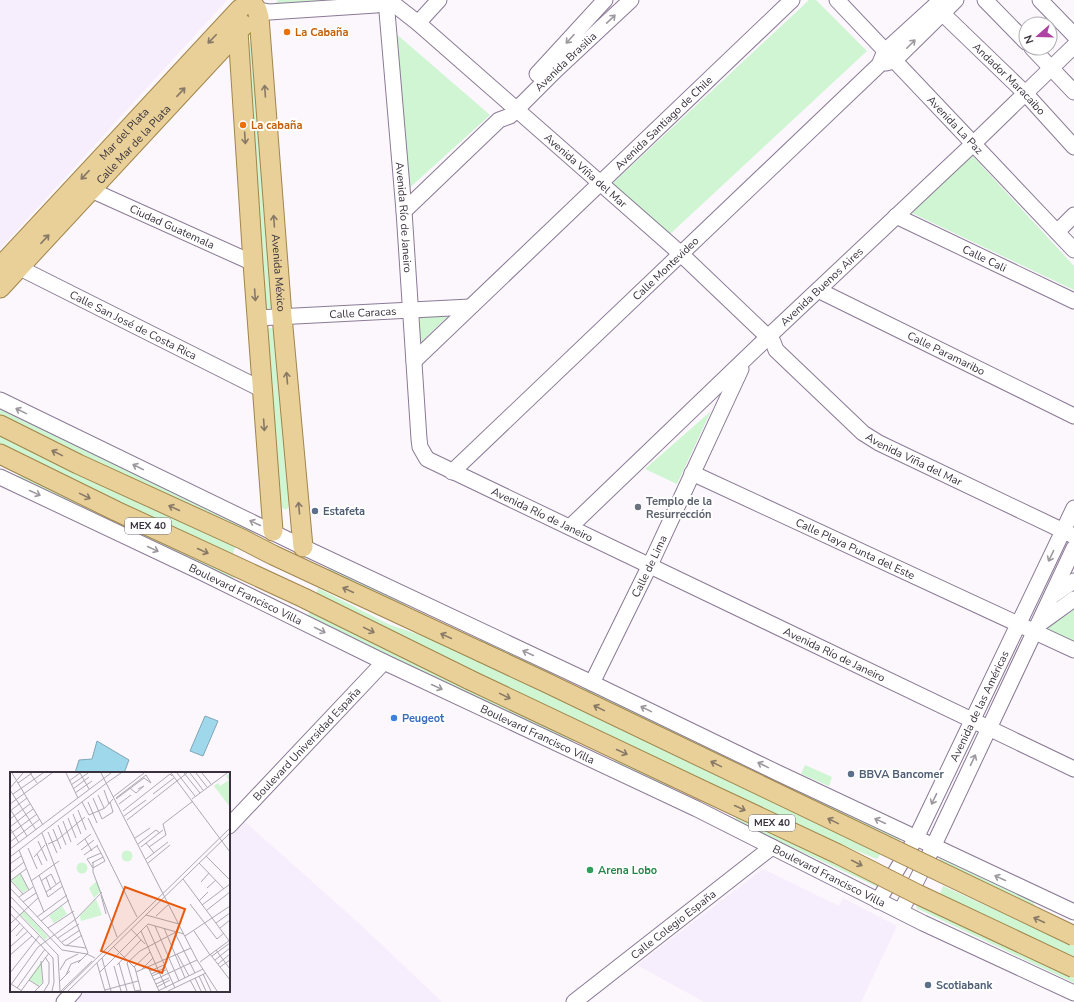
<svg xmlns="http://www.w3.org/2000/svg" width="1074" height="1002" font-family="'Nunito Sans',sans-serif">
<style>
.built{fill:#f7eefd}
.green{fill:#cff5d2}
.water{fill:#9fd8eb;stroke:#80a6b7}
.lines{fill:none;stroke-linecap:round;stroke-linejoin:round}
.minor-casing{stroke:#8a7a95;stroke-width:17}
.major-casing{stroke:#a1854c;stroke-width:21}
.minor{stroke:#fff;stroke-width:15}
.major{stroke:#e8d098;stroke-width:19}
.major-bridge-casing{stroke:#a1854c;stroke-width:21;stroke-linecap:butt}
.major-bridge{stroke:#e8d098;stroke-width:19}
.oneway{stroke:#9c989e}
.oneway2{stroke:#887966}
.food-dot{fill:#e8710a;stroke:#fff;stroke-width:1.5}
.worship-dot{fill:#6b7280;stroke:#fff;stroke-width:1.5}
.service-dot{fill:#5c6f8a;stroke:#fff;stroke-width:1.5}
.shop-dot{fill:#3f7fe0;stroke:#fff;stroke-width:1.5}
.leisure-dot{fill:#2e9e5b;stroke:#fff;stroke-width:1.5}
.labels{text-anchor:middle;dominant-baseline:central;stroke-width:4;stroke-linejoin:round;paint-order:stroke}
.shield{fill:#fff;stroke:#747078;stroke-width:1}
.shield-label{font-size:10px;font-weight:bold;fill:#39323e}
.food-label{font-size:11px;font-weight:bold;fill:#c56008;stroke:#fff;text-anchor:start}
.street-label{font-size:11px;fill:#39323e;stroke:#fff}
.worship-label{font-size:11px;font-weight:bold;fill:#5b616d;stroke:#fff;text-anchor:start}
.service-label{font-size:11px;font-weight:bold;fill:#4e5e75;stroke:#fff;text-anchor:start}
.shop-label{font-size:11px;font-weight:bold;fill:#366cbe;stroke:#fff;text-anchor:start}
.leisure-label{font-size:11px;font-weight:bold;fill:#27864d;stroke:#fff;text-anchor:start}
.inset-road{fill:none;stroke:#ada8b1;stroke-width:1}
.view{fill:#e8590c;fill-opacity:0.15;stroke:#e8590c;stroke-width:2}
.inset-edge{fill:none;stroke:#39323e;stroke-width:2}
</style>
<rect width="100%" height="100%" fill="#fbf7fd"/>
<path class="built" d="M0,0H227L0,249Z
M242,819L364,928L442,1002H73L84,991H229V833Z
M763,869L839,906L843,898L897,926L861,1002H704L637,965Z"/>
<path class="green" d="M278,0H346L274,5Z
M809,0H816L867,51L669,235L612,184Z
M394,32L490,115L405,192Z
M251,42H256L273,307L269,309L265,308L245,46Z
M970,153L1074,266V290L912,213Z
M412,314L448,316L415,348Z
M271,328L275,329L293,501L286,510L276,504L265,329Z
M0,409L254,530L252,539L0,418Z
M711,411L677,484L645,469Z
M0,432L236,543L233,554L146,518L0,447Z
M6,475L28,476L234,577L233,583Z
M330,566L405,604L415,617L326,573Z
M318,588L388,624L434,640L545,690L881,853L877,859L798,827L315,600Z
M1074,610V644L1043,631Z
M309,612L581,739L568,742L307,622Z
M481,637L557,673L547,676L478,642Z
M569,688H588L902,836L898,844Z
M616,757L673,784L670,791L613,763Z
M805,765L832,777L829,786L801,774Z
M737,814L885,883L882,889L735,821Z
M941,857L1032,899L1036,908L937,863Z
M943,886L1074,946V962L939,896Z
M919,902L1074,975V983L916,908Z"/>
<path class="water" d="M205,716L218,721L203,756L190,751Z
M97,741L129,760L124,773H75L79,760L92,759Z"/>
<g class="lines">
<defs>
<g id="minor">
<path id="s1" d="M386,0L404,211L419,439L420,447L427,459L1074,769"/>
<path id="s2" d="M837,0L1074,250"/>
<path d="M985,0L1026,42"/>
<path d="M1040,0L1074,35"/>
<path id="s3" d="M257,10L269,12L376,5L387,2L395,5L418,23L681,254L768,337L773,342L776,350L863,433L879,443L1074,536"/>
<path id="s4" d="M942,13L1025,93L1074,147"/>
<path d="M418,23L439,0"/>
<path d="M1032,48L1074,92"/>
<path d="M886,63L894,61L956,0"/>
<path d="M537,74L605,0"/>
<path id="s5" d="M91,190L253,263"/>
<path id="s6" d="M404,211L499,120L510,116L556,70L631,0"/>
<path id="s7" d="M896,216L1074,301"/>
<path d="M1057,232L1074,215"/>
<path id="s8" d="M10,263L261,389"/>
<path id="s9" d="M818,290L1074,416"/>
<path id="s10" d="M257,318L470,307"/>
<path id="s11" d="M414,361L792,0"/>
<path d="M0,400L303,547L592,683L778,773L1074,912"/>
<path id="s12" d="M452,472L879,65L885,51L941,0"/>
<path id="s13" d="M692,473L1074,650"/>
<path id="s14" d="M0,477L201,572L384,662L697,809L923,923L1074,993"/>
<path id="s15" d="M570,527L768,337L973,144L1074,46"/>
<path d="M1052,596L1074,581"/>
<path d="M1038,625L1074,599"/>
<path id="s16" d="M592,683L650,565L741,369"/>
<path id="s17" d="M229,826L384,662"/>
<path id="s18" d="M878,901L916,838L1074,508"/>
<path d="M901,911L924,866L1074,548"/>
<path d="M64,1002L74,991"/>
<path id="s19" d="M574,1002L772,847"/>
</g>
<g id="major">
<path id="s20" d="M250,0L257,10L259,17L282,316L303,547"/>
<path d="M234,16L238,31L253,263L273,531"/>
<path id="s21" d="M0,267L240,9"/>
<path id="s22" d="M0,288L244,25"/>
<path d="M0,425L78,464L242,539L273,555L481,652"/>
<path d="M0,454L116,511L304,598L470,680"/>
</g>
</defs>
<use href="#minor" class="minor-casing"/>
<use href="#major" class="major-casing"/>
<use href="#minor" class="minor"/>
<use href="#major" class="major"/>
<defs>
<path id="major-bridge" d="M481,652L545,682L1074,936
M470,680L704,791L838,854L917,894L1074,968"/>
</defs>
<use href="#major-bridge" class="major-bridge-casing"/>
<use href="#major-bridge" class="major-bridge"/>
</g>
<defs><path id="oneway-shaft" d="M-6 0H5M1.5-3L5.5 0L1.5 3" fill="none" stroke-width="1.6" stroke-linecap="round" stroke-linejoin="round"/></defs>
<g class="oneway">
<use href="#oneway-shaft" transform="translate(611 19) rotate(-44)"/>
<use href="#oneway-shaft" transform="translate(570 39) rotate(132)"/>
<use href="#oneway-shaft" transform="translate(911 44) rotate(-45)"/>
<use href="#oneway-shaft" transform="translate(21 411) rotate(-154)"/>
<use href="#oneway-shaft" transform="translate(138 467) rotate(-154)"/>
<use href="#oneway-shaft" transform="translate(35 493) rotate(25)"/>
<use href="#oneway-shaft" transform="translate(255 523) rotate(-155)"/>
<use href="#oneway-shaft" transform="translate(153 549) rotate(25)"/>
<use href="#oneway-shaft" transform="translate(1051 556) rotate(116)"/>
<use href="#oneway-shaft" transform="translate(320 630) rotate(26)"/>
<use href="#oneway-shaft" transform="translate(528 653) rotate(-155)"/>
<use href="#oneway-shaft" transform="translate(437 687) rotate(25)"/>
<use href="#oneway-shaft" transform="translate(646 709) rotate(-154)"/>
<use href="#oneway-shaft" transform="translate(973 760) rotate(-65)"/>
<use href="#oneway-shaft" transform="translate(763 765) rotate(-154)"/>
<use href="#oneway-shaft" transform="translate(934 799) rotate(116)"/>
<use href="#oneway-shaft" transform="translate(880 821) rotate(-155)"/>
<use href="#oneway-shaft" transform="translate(1000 878) rotate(-155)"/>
</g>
<g class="oneway2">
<use href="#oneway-shaft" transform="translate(212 39) rotate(134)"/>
<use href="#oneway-shaft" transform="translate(265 91) rotate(-94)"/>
<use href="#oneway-shaft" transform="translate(181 92) rotate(-47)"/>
<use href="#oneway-shaft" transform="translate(245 138) rotate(86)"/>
<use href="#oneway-shaft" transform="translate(85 175) rotate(133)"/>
<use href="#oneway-shaft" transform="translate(274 221) rotate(-94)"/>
<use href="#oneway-shaft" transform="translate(45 239) rotate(-47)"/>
<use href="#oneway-shaft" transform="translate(255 295) rotate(86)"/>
<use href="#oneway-shaft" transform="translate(287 378) rotate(-95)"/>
<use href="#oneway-shaft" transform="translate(264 425) rotate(86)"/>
<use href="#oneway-shaft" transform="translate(57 453) rotate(-154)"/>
<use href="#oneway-shaft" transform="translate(85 496) rotate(26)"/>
<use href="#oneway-shaft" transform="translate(174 508) rotate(-155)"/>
<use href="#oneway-shaft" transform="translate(299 508) rotate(-95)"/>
<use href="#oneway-shaft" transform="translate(203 551) rotate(25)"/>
<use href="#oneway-shaft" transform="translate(348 590) rotate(-155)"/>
<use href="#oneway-shaft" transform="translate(369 630) rotate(26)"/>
<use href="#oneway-shaft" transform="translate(446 636) rotate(-155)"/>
<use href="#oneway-shaft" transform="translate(505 696) rotate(26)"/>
<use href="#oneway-shaft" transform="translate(599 708) rotate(-154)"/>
<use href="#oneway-shaft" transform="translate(622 752) rotate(25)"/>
<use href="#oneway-shaft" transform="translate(716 764) rotate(-154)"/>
<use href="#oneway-shaft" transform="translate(740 808) rotate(25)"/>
<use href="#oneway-shaft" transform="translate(833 821) rotate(-154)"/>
<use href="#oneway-shaft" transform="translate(857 863) rotate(27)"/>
<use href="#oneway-shaft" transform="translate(1039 920) rotate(-155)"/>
</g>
<g class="food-dot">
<circle cx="287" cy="32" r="4"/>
<circle cx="243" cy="125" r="4"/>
</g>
<circle class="worship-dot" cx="638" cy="507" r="4"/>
<g class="service-dot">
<circle cx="315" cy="511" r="4"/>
<circle cx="851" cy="774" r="4"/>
<circle cx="928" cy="985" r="4"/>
</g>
<circle class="shop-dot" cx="394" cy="718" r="4"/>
<circle class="leisure-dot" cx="590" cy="870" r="4"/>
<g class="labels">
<g class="shield">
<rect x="125" y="518" width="46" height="16" rx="3"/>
<rect x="749" y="815" width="46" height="16" rx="3"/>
</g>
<g class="shield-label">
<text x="148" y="526">MEX 40</text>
<text x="772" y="823">MEX 40</text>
</g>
<g class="food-label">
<text x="295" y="32">La Cabaña</text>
<text x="251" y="125">La cabaña</text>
</g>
<g class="street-label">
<text stroke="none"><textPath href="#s6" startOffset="221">Avenida Brasilia</textPath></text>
<text stroke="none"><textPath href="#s4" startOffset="94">Andador Maracaibo</textPath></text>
<text stroke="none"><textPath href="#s11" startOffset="345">Avenida Santiago de Chile</textPath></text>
<text stroke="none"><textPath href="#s2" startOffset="172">Avenida La Paz</textPath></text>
<text stroke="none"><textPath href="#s21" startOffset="182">Mar del Plata</textPath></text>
<text stroke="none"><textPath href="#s22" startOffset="196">Calle Mar de la Plata</textPath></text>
<text stroke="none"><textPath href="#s3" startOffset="392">Avenida Viña del Mar</textPath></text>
<text stroke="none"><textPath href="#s1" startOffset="218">Avenida Río de Janeiro</textPath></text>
<text stroke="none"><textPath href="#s5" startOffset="89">Ciudad Guatemala</textPath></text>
<text stroke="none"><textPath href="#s7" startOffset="98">Calle Cali</textPath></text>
<text stroke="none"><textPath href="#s12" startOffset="295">Calle Montevideo</textPath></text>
<text stroke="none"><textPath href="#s20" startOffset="276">Avenida México</textPath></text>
<text stroke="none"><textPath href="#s15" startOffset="348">Avenida Buenos Aires</textPath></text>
<text stroke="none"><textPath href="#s10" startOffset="106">Calle Caracas</textPath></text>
<text stroke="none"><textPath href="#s8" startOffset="138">Calle San José de Costa Rica</textPath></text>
<text stroke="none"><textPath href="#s9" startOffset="143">Calle Paramaribo</textPath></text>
<text stroke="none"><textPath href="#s3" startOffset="832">Avenida Viña del Mar</textPath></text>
<text stroke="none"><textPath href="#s1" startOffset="590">Avenida Río de Janeiro</textPath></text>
<text stroke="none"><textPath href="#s13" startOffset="180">Calle Playa Punta del Este</textPath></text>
<text stroke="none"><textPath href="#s16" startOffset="130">Calle de Lima</textPath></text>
<text stroke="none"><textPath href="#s14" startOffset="272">Boulevard Francisco Villa</textPath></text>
<text stroke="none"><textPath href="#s1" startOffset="914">Avenida Río de Janeiro</textPath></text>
<text stroke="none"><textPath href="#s18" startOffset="220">Avenida de las Américas</textPath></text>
<text stroke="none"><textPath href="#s14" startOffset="596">Boulevard Francisco Villa</textPath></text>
<text stroke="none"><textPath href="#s17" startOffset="113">Boulevard Universidad España</textPath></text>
<text stroke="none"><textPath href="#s14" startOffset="920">Boulevard Francisco Villa</textPath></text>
<text stroke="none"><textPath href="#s19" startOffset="126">Calle Colegio España</textPath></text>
</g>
<g class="worship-label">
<text x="646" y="501">Templo de la<tspan x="646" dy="13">Resurrección</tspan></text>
</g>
<g class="service-label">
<text x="323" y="511">Estafeta</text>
<text x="859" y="774">BBVA Bancomer</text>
<text x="936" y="985">Scotiabank</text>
</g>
<g class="shop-label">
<text x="402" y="718">Peugeot</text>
</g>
<g class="leisure-label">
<text x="598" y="870">Arena Lobo</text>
</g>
</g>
<g transform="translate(10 772)">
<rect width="220" height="220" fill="#fbf7fd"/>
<path d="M220,1V35L204,14L208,11L210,14L219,8L216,4ZM111.5 84a5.5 5.5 0 1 1 11 0a5.5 5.5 0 1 1-11 0ZM66.5 96a5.5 5.5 0 1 1 11 0a5.5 5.5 0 1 1-11 0ZM10,102L18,117L13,121L1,108ZM87,109L91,119L84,126L79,116ZM86,127L92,143L71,149L70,144ZM52,134L57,142L44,151L39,144ZM14,139L38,165L35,168L10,142ZM31,190L32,211L29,214L19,207Z" fill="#cff5d2"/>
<path class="inset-road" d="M2,1L33,53M20,1L27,11M56,1L68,26M91,1L187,188L207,219M161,1L220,80M167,1L185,24M174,1L190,21M180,1L193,18M186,1L197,15M192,1L201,12M59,9L70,1L79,17M98,10L111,1M8,11L22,1M61,13L78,1M0,16L13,1M120,16L126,21L134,14L128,17M63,17L79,5M0,18L26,58M94,18L99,32M65,21L82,9M3,22L33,1M143,22L164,6M88,23L94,36M103,25L134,1M83,26L92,47L103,40L100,30M106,26L136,3L141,11L134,6L106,27M182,27L217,1M72,30L79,43M78,30L87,51M0,32L42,1M109,32L121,23M0,37L17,64M68,38L76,58M0,39L17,26M113,39L160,2L162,4M63,42L71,62M79,43L95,36L103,27M114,44L136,28M58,46L66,66M78,46L127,145M0,47L20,32M117,48L177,1M53,49L61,70M48,53L56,73M0,55L23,37M0,56L9,71M43,57L51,77M38,60L47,81M32,61L37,74L36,71M0,62L27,42M125,66L140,56M75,67L82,79M28,69L37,89M0,70L30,47M136,71L144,81M38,72L47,68L75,45M128,72L146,58L150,61M67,73L81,62M37,74L78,181L68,191M87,74L91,81L95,89L83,96L77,87L91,81M131,75L153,58M139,75L156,63L153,52L183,29M18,76L27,97M0,77L101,1M9,78L34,140M71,78L84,68M27,82L32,93M74,83L88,73M196,84L220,108M0,85L98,10M24,85L35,73M136,87L158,70M83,90V100L107,165M82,91L93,85M138,91L160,73M189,91L214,117M0,92L11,84M0,101L14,90M10,101L19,118M29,103L38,125L53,114M36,105L41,118M173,107L220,170M0,109L16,97M1,109L13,122M21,109L49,89M31,109L41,102L46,112M191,110L199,101M0,116L54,173L76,176M197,116L206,108M36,120L51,109M91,123L96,142M0,124L52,178L77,182L85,186M9,125L23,115M189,129L198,120M13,130L26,121M180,132L207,167L214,161M0,133L48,183L50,219M192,133L220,112M197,138L220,120M0,141L43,186L44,210L42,219M136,143L169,152M146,144L159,132M27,145L57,123M31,149L59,128M206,151L220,141M0,152L28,126M137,154L165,216M145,154L169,209M38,156L64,139M154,156L175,206M210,156L220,148M121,157L135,172M131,159L156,216M184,159L200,183M0,161L10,151M165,161L185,201M6,164L14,155M175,164L220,134M48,166L69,152M52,170L70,158M56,174L72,163M103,174L125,196L131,219M0,175L18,159M206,178L220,197M167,182L179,204M200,182L220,208M0,183L22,164M202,184L220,171M92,186L101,219M205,188L220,176M190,190L220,168M87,191L95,219M109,191L117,219M117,191L130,179L166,160L169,152M117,191L125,219L131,218M208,192L220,182M107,193L131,168M104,194L111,219M124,195L140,180M138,195L149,219M210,195L220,188M132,197L143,186M50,198L56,188L68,182M140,199L154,193M90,200L138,152L174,162M126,200L181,176M0,201L29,164M141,202L155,196M193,202L201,219M56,203L61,192L71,188M142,204L156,198M189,204L196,219M185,206L191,219M19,208L30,215M144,208L187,188M180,208L186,219M50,209L60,199M1,212L12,219M146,212L159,206M0,214L28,175L67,146L92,120M147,215L160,208M7,216L35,177M95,218L128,209M11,219L39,181M25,219L33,211L31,189M34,219L39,211V191L35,185M51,219L82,189M53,219L220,56M58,219L220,61M148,219L193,197M158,219L196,201"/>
<path class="view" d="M115,115L175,137L152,201L91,179Z"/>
<rect width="220" height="220" class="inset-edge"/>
</g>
<g transform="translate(1038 36) rotate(250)"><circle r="19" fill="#ffffff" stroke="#b0adb2"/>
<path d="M0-3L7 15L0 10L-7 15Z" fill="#ae43a3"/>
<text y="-6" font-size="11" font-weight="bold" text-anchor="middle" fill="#39323e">N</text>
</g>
</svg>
